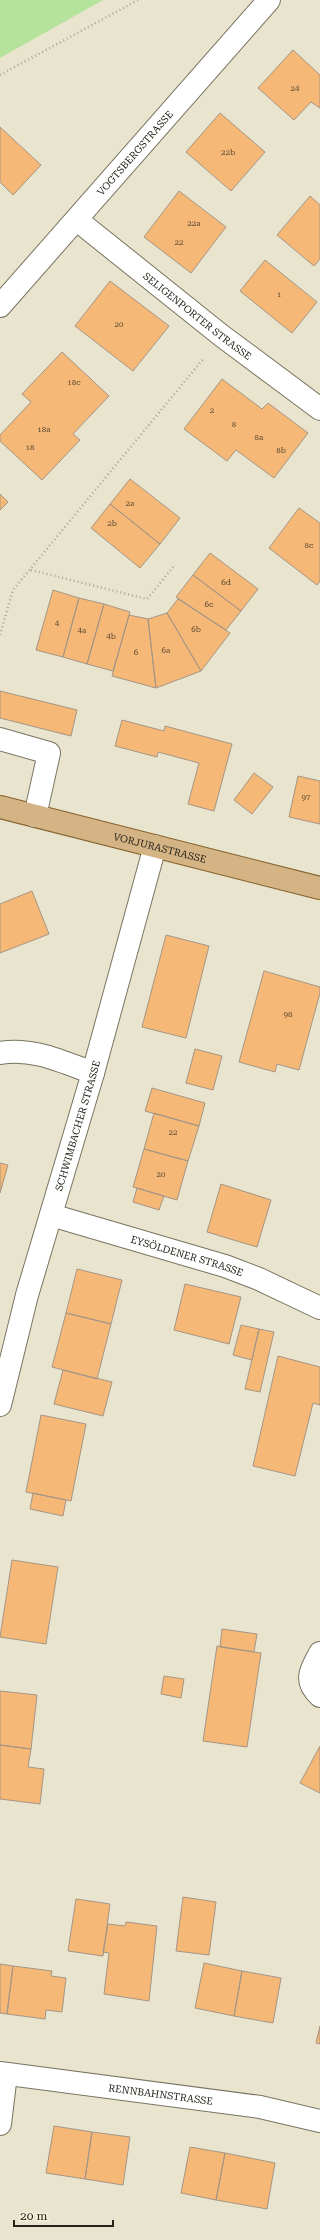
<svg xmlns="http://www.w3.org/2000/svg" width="320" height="2240" font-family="'Roboto Serif',serif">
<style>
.green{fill:#b5e39b}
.building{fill:#f5b876;stroke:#a59585}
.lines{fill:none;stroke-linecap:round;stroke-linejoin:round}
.minor-casing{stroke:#797461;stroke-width:24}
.major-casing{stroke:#84602b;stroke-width:24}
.path{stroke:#aaa695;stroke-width:2.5;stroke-dasharray:1 3;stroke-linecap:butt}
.minor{stroke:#fff;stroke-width:22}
.major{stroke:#d4b385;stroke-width:22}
.labels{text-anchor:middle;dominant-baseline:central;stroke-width:3.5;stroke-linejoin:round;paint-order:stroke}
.number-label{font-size:8px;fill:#5a4832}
.street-label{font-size:10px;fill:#26231b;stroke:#f7f1db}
</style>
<rect width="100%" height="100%" fill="#e9e4ce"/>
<path class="green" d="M0,0H103L0,58Z"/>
<path class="building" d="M293,50L320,75V108L311,102L294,120L258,88Z
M220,113L265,152L231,191L186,152Z
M0,127L41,165L13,195L0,182Z
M179,191L226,227L191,273L144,237Z
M310,196L320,205V259L314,266L277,235Z
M265,260L317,302L292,333L240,291Z
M110,281L169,326L133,371L75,326Z
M62,352L109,396L73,434L80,440L42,480L0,441V435L31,402L22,394Z
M222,379L262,409L268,403L308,433L274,478L236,450L227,461L184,429Z
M130,479L180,518L160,544L110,504Z
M0,494L8,502L0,510Z
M110,504L160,544L140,568L91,528Z
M299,508L320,523V581L317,585L269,548Z
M210,553L258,589L241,611L193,575Z
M193,575L241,611L226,630L176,597Z
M53,590L79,598L63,657L36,650Z
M79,598L104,604L87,664L63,657Z
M178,599L230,633L201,671L167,613Z
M104,604L130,612L113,671L87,664Z
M167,613L201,671L156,688L148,619Z
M129,615L148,619L156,688L112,676Z
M0,691L77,710L71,736L0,718Z
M122,720L164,731L165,726L232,744L214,811L188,804L199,763L158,752L157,757L115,746Z
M254,773L273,787L252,814L234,800Z
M298,776L320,781V824L289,817Z
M32,891L49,934L0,953V904Z
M166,935L209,946L186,1038L142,1027Z
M264,971L320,987V993L299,1070L277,1064L275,1072L239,1062Z
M195,1049L222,1056L213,1090L186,1083Z
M152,1088L205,1103L199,1126L145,1111Z
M154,1113L199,1126L188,1161L144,1149Z
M144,1149L188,1161L177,1200L133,1187Z
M0,1163L8,1165L0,1193Z
M221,1184L271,1200L257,1247L207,1232Z
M137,1188L164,1196L159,1210L133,1202Z
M77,1269L122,1280L111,1324L66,1313Z
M185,1284L241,1297L229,1344L174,1330Z
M66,1313L111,1324L97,1379L52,1367Z
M241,1325L259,1329L252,1360L233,1355Z
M259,1329L274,1332L260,1392L245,1389Z
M278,1356L320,1367V1405L313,1403L295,1476L253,1466Z
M63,1370L112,1382L103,1416L54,1404Z
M41,1415L86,1424L71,1501L26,1492Z
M33,1493L66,1500L63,1516L30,1509Z
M12,1560L58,1567L46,1644L0,1637Z
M222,1629L257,1634L254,1652L220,1647Z
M217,1646L261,1653L247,1747L203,1741Z
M164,1676L184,1679L181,1698L161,1694Z
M0,1691L37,1695L31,1749L0,1745Z
M0,1745L31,1749L28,1767L44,1769L40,1804L0,1799Z
M320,1746V1793L300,1783Z
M183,1897L216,1902L209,1955L176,1951Z
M76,1899L110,1904L103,1956L68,1951Z
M126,1922L157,1926L149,2001L104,1994L109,1953L103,1952L108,1924L125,1926Z
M204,1963L242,1971L234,2016L195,2008Z
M0,1964L13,1966L7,2014L0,2013Z
M13,1966L52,1971L51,1976L66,1978L62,2012L46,2010L45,2019L7,2014Z
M242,1971L281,1978L273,2023L234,2016Z
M320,2026V2044L316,2043Z
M54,2126L92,2132L85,2179L46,2173Z
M92,2132L130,2137L123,2185L85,2179Z
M190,2147L225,2153L216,2200L181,2193Z
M225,2153L275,2163L267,2209L216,2200Z"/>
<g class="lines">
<defs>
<g id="minor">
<path id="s1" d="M77,220L222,336L320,409"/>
<path id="s2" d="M0,306L269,0"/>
<path d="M0,739L49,753L35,816"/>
<path d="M0,1053C32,1047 63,1062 93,1073"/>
<path id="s3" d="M51,1215L225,1266L259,1279L320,1308"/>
<path id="s4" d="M0,1405L27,1295L93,1073L155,846"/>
<path d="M320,1653C311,1671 303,1680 320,1696"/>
<path id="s5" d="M0,2073L260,2107L320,2121"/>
<path d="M0,2124L6,2074"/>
</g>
<g id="major">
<path id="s6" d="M0,807L320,888"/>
</g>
</defs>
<use href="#minor" class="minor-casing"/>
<use href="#major" class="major-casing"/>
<path class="path" d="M0,75L138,0
M31,570L147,599L174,566
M0,635L13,590L204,358"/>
<use href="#minor" class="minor"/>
<use href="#major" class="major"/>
</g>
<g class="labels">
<g class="number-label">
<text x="295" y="88">24</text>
<text x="228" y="152">22b</text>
<text x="194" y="223">22a</text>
<text x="179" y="242">22</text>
<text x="279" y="294">1</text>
<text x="119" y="324">20</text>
<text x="74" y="382">18c</text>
<text x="212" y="410">2</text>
<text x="234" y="424">8</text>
<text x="44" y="429">18a</text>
<text x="259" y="437">8a</text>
<text x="30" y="447">18</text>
<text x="281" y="450">8b</text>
<text x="130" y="503">2a</text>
<text x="112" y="523">2b</text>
<text x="309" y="545">8c</text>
<text x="226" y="582">6d</text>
<text x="209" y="604">6c</text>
<text x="57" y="623">4</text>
<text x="196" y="629">6b</text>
<text x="82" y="630">4a</text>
<text x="111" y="636">4b</text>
<text x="166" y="650">6a</text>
<text x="136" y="652">6</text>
<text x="306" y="797">97</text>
<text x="288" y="1014">98</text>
<text x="173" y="1132">22</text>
<text x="161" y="1174">20</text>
</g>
<g class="street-label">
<text stroke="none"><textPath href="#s2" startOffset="204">VOGTSBERGSTRASSE</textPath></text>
<text stroke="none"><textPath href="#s1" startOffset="154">SELIGENPORTER STRASSE</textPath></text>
<text stroke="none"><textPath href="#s6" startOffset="165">VORJURASTRASSE</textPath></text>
<text stroke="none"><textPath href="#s4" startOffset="290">SCHWIMBACHER STRASSE</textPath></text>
<text stroke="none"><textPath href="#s3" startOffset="142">EYSÖLDENER STRASSE</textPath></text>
<text stroke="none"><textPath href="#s5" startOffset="162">RENNBAHNSTRASSE</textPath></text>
</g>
</g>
<path d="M14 2220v6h99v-6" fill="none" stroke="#26231b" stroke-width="2"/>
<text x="20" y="2220" font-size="12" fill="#26231b" stroke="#f7f1db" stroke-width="3" paint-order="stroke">20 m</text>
</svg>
